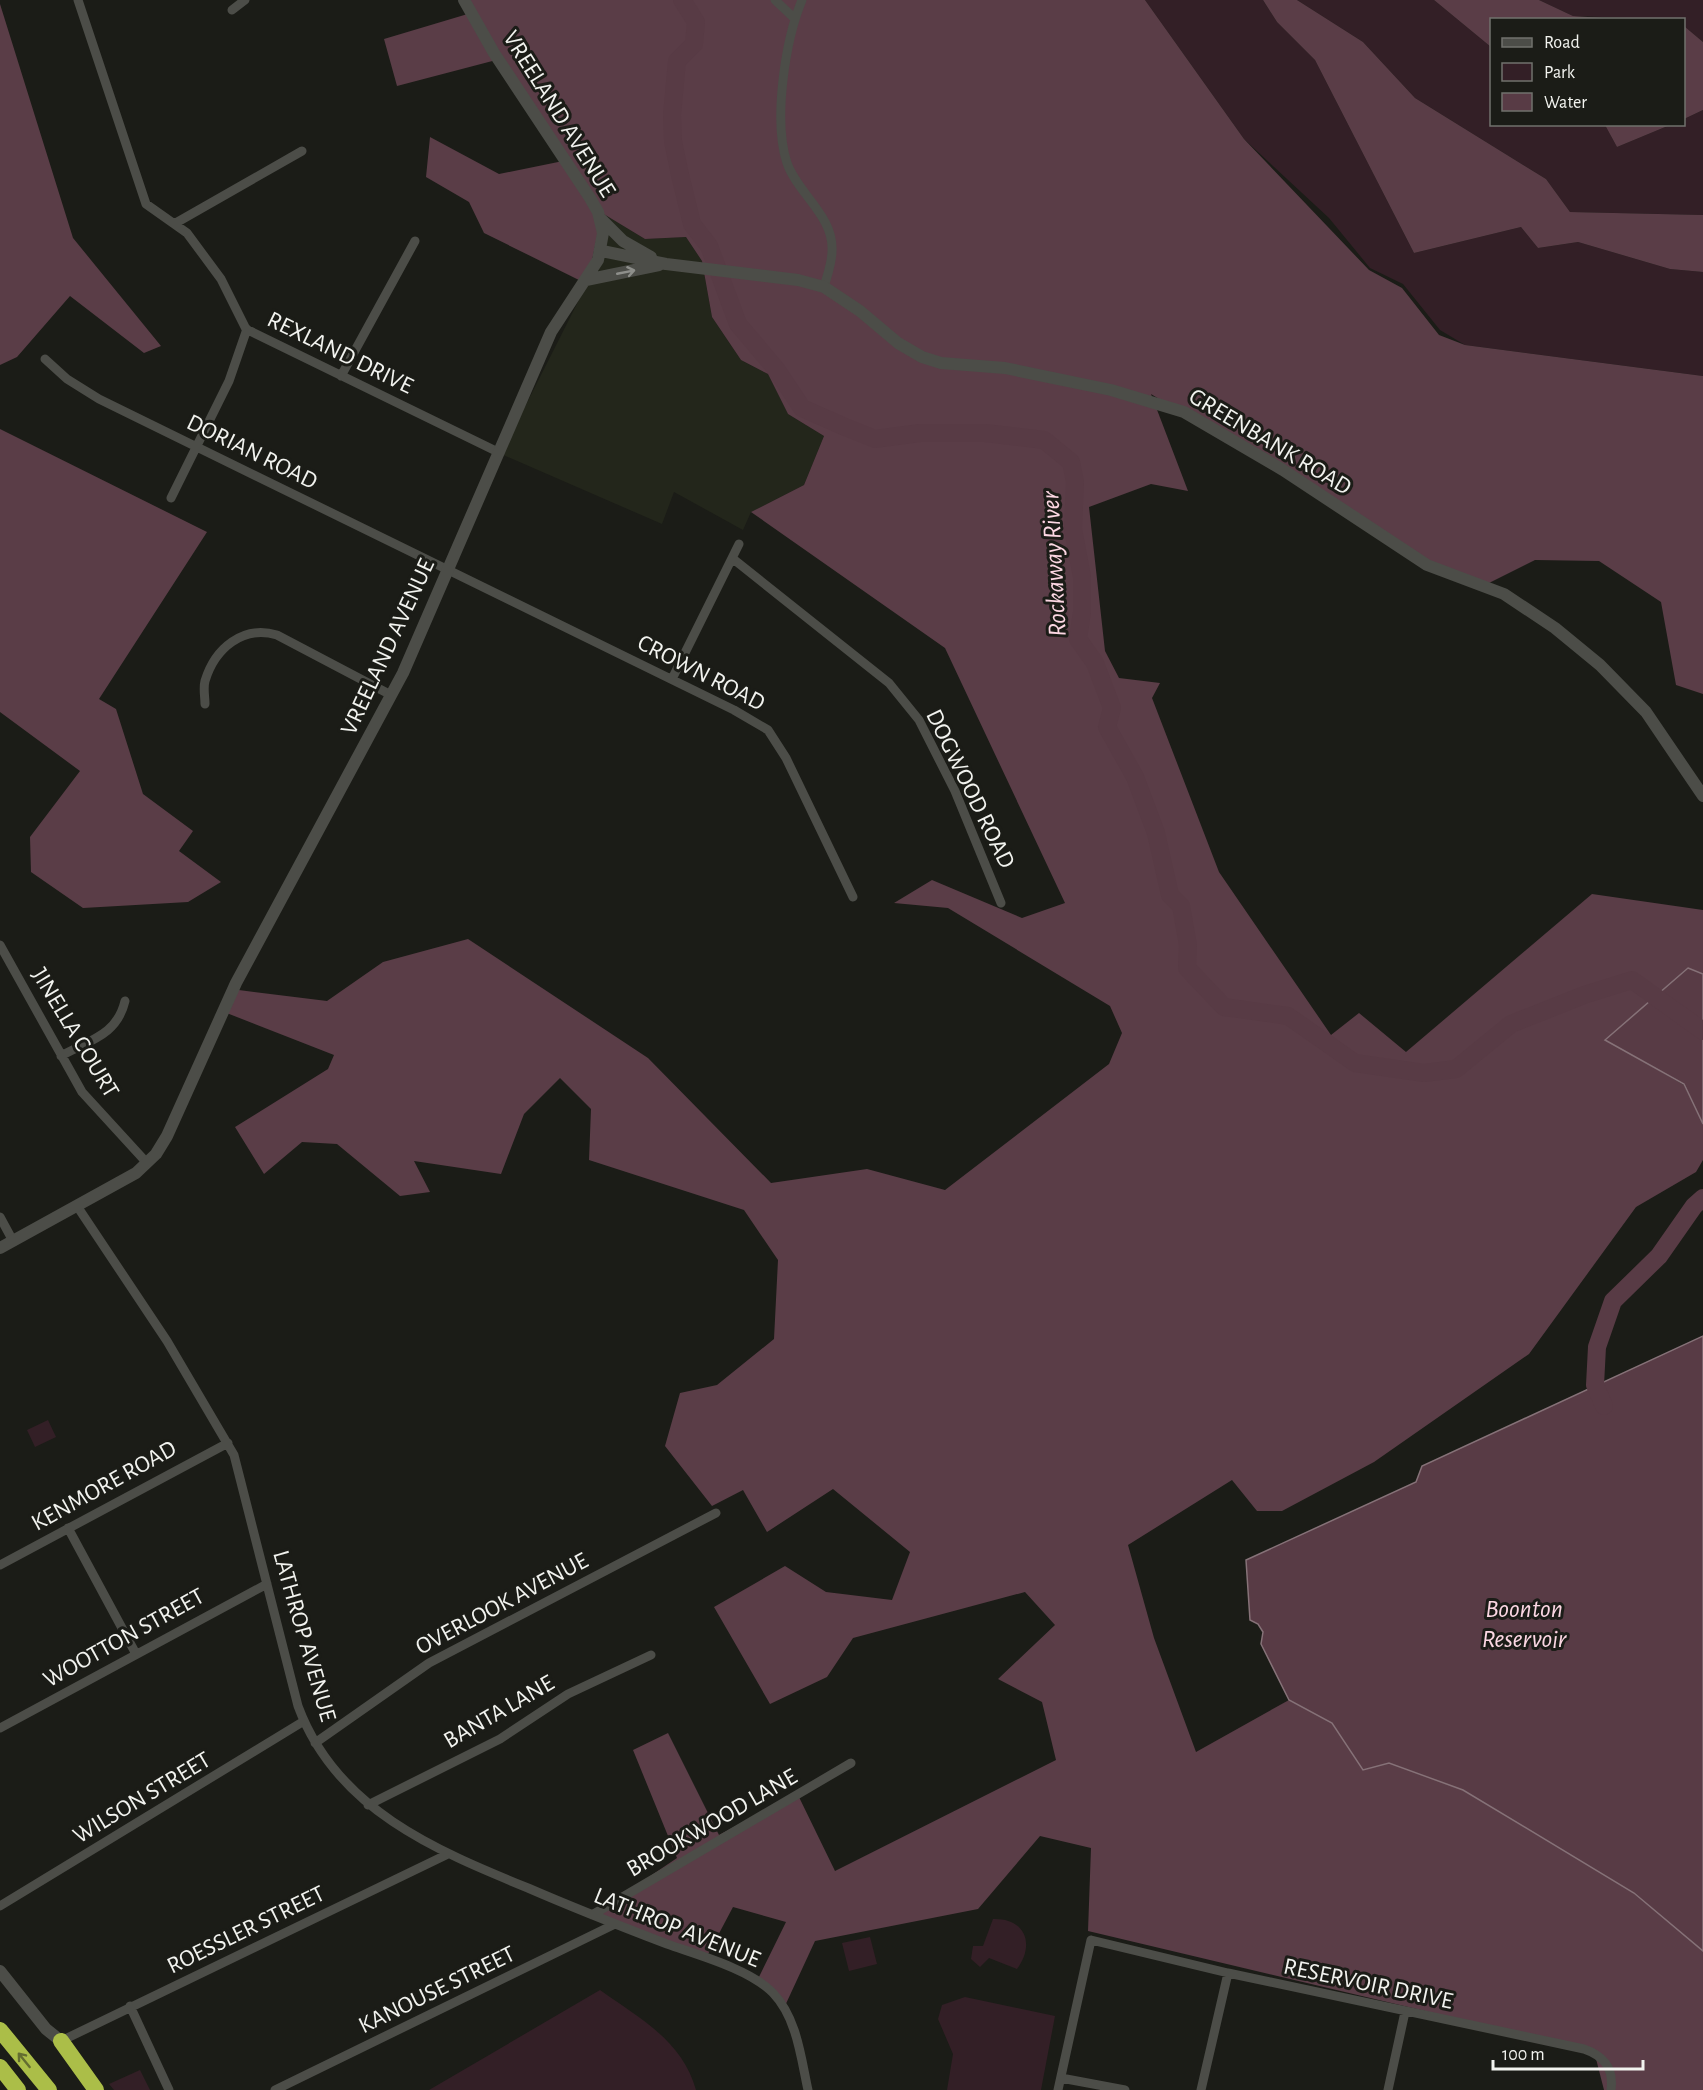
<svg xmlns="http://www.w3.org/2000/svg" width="1703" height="2090" font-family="'Alegreya Sans',sans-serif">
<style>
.built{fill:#23261b}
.green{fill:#331f26}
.forest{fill:#5a3d47}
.water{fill:#583b45;stroke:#867278;stroke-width:1.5}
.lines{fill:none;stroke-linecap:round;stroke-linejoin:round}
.river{stroke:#583b45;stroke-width:18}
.minor{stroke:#4c4d48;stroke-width:9}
.tertiary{stroke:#4c4d48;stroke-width:12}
.motorway{stroke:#abbe48;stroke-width:16}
.oneway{stroke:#8e8f8b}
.oneway2{stroke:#636d30}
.labels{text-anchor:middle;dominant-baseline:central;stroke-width:6;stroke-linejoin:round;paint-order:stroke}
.street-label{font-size:24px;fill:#f2f3ef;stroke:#1b1c17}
.water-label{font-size:26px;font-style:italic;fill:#fcd7e3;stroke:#1b1c17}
</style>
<rect width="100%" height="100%" fill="#1b1c17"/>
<path class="built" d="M602,213L645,239L686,237L702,261L712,317L741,360L768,374L788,414L824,436L804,485L751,512L743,530L674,492L662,524L501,454L587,284Z"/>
<path class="green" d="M1145,0H1263L1277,22L1315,60L1414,253L1521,227L1538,248L1578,242L1670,269L1703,272V376L1465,345L1440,330L1403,284L1370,268L1329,218L1244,139Z
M1297,0H1434L1491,47L1492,124L1605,125L1617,147L1670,125L1684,124V119L1703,110V215L1570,212L1546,179L1415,98L1363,42Z
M1539,0H1703V42L1684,26V20L1573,16Z
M48,1420L56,1437L35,1447L27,1430Z
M993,1919C1026,1918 1035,1945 1017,1969L989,1958L980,1967L971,1959L973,1946H983Z
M870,1937L877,1964L849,1971L842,1943Z
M600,1990C639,2018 682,2040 696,2090H429Z
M965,1997L1055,2016L1041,2090H947L953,2054L938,2019L942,2005Z
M140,2070L150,2090H114L109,2084Z"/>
<path class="forest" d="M466,0H1145L1244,139L1369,270L1402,288L1439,335L1465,345L1703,376V694L1676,685L1661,602L1599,561L1535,560L1483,586L1442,572L1151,394L1188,491L1151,484L1089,507L1105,651L1119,678L1160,683L1152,698L1219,872L1331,1035L1359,1013L1406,1052L1592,894L1703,910V974L1688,968L1606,1040L1684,1085L1703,1124V1160L1696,1172L1636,1207L1529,1354L1374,1462L1282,1511H1257L1232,1480L1128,1545L1154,1638L1196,1752L1289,1700L1332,1723L1363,1769L1389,1763L1463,1790L1634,1893L1703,1951V2090H1604L1594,2051L1088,1931L1091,1848L1040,1836L978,1909L815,1941L784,2008L757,1981L786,1922L733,1907L706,1958L594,1914L677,1858L633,1750L668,1733L719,1835L797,1793L835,1871L1056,1760L1042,1702L998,1679L1055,1625L1025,1592L853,1638L827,1677L770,1704L714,1607L785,1566L826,1592L892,1600L910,1552L833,1489L767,1532L743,1490L712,1506L665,1446L680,1393L717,1385L774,1339L778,1260L744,1210L589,1160L591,1109L560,1078L524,1114L501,1174L414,1161L430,1192L400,1196L337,1144L302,1142L264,1174L235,1127L328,1069L334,1055L219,1010L231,989L327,1001L383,962L468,939L648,1058L771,1183L867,1169L945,1190L1109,1064L1122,1033L1110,1006L948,908L894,903L932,880L1022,918L1065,903L945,648L751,512L804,485L824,436L788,414L768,374L741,360L712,317L702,261L686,237L645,239L602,213L587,284L484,233L469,202L426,177L430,137L499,174L568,160L500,59L397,86L384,39L471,13Z
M1263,0H1297L1363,42L1415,98L1546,179L1570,212L1703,215V272L1670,269L1578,242L1538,248L1521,227L1414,253L1315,60L1277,22Z
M1434,0H1539L1573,16L1618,19L1492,20L1491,47Z
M0,4L73,238L161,346L144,353L70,296L17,357L0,365Z
M1684,26L1703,42V110L1684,119Z
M1605,125H1670L1617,147Z
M0,429L207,532L99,699L116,709L143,794L193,831L179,851L221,882L188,902L83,908L31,872L30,837L80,771L0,712Z"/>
<path class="water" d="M1688,968L1703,974V1124L1684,1084L1605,1040Z
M1703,1336V1951L1634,1893L1463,1790L1389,1763L1363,1770L1332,1723L1289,1700L1261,1644L1263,1632L1258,1624L1250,1620L1246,1560L1416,1482L1422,1466Z"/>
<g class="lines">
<path class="river" d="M682,0L696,22L694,44L677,61L672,115L673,141L680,175L692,224L709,246L738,324L776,369L802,408L845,427L875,439L920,433H985L1044,440L1071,462L1075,482L1073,529L1082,577V612L1078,639L1095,663L1112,708L1107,727L1135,777L1156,833L1170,895L1181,906L1188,945L1187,968L1224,1007L1288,1016L1355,1063L1424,1073L1456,1069L1511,1024L1584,995L1632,980L1703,1031
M1604,1406L1595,1385L1597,1347L1613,1301L1659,1256L1694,1206L1703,1198"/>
<path class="minor" d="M78,0L146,204L187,233L221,279L246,329L498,452
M775,0L794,18
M802,0C785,41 773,121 787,163C798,194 834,216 832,251C832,263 827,276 824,287
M232,10L245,0
M174,224L302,151
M45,359L67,379L99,399L734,710L768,730L786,758L853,897
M341,376L415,241
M171,498L229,381L247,329
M732,558L889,683L919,720L955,791L1001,903
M672,679L739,544
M205,704C205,697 203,688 205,681C215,648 243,625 277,635L391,695
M0,945L82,1092L147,1163
M61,1056C90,1040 117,1035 125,1001
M77,1206L167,1341L234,1455L298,1706C336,1809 435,1850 528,1888C574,1908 620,1926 667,1944C698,1955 750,1969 773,1993C797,2018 801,2058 808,2090
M0,1217L13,1241
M68,1528L136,1654
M0,1565L228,1443
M0,1728L267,1584
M315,1743L429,1663L716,1513
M368,1805L500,1739L568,1694L651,1655
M0,1906L304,1721
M592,1915L851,1763
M130,2006L169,2090
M61,2041L448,1854
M1061,2078L1125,2090
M275,2090L615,1924
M1058,2090L1091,1940L1228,1973L1584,2049C1604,2056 1614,2068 1611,2090
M1201,2090L1228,1973
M1388,2090L1405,2012"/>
<path class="tertiary" d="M601,219L623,241L651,257
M602,251L666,264L798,280L824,287L860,311L898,343L922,357L941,363L1005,368L1111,390L1184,412L1283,470L1427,565L1504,594L1555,628L1600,665L1646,712L1703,796
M586,280L659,265
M0,1248L136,1173L156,1154L167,1136L236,983L403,673L551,332L598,260L603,233L598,212L590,198L494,53L464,0
M0,1971L46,2029L61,2041"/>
<path class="motorway" d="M0,2030L49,2090
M61,2041L96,2090
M0,2067L18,2090"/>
</g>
<defs><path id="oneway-shaft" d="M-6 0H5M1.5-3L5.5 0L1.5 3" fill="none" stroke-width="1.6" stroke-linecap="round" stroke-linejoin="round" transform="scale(1.5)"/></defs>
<use class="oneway" href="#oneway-shaft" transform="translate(626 272) rotate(-11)"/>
<use class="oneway2" href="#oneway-shaft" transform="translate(24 2060) rotate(-129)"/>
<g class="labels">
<g class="street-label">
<text transform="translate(559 114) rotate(58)">VREELAND AVENUE</text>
<text transform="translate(340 353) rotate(26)">REXLAND DRIVE</text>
<text transform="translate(1270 442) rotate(31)">GREENBANK ROAD</text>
<text transform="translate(252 452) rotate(26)">DORIAN ROAD</text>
<text transform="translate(388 647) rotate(-65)">VREELAND AVENUE</text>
<text transform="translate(701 673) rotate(27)">CROWN ROAD</text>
<text transform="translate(970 789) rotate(64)">DOGWOOD ROAD</text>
<text transform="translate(75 1033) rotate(59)">JINELLA COURT</text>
<text transform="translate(104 1486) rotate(-29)">KENMORE ROAD</text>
<text transform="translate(502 1604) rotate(-28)">OVERLOOK AVENUE</text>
<text transform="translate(304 1636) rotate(74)">LATHROP AVENUE</text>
<text transform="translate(124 1638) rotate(-29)">WOOTTON STREET</text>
<text transform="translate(499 1712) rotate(-30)">BANTA LANE</text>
<text transform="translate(142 1798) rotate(-31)">WILSON STREET</text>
<text transform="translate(712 1823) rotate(-30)">BROOKWOOD LANE</text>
<text transform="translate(677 1928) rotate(22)">LATHROP AVENUE</text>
<text transform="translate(246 1930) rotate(-26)">ROESSLER STREET</text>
<text transform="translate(1368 1984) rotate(12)">RESERVOIR DRIVE</text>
<text transform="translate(437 1990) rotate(-26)">KANOUSE STREET</text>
</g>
<g class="water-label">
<text transform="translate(1054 564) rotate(-93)">Rockaway River</text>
<text x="1524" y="1609">Boonton<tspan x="1524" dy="30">Reservoir</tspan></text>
</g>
</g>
<rect x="1490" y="18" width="195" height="108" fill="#1b1c17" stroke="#71726d" stroke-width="1.5"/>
<rect x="1502" y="38" width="30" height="9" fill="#4c4d48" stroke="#71726d" stroke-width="1.5"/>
<text x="1544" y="48" font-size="18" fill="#f2f3ef">Road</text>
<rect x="1502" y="63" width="30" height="18" fill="#331f26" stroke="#71726d" stroke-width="1.5"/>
<text x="1544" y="78" font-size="18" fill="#f2f3ef">Park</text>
<rect x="1502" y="93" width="30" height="18" fill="#583b45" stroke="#71726d" stroke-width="1.5"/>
<text x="1544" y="108" font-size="18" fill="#f2f3ef">Water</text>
<path d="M1493 2060v9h150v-9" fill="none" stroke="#f2f3ef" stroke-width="3"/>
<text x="1502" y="2060" font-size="18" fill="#f2f3ef" stroke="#1b1c17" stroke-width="4.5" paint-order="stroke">100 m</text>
</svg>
